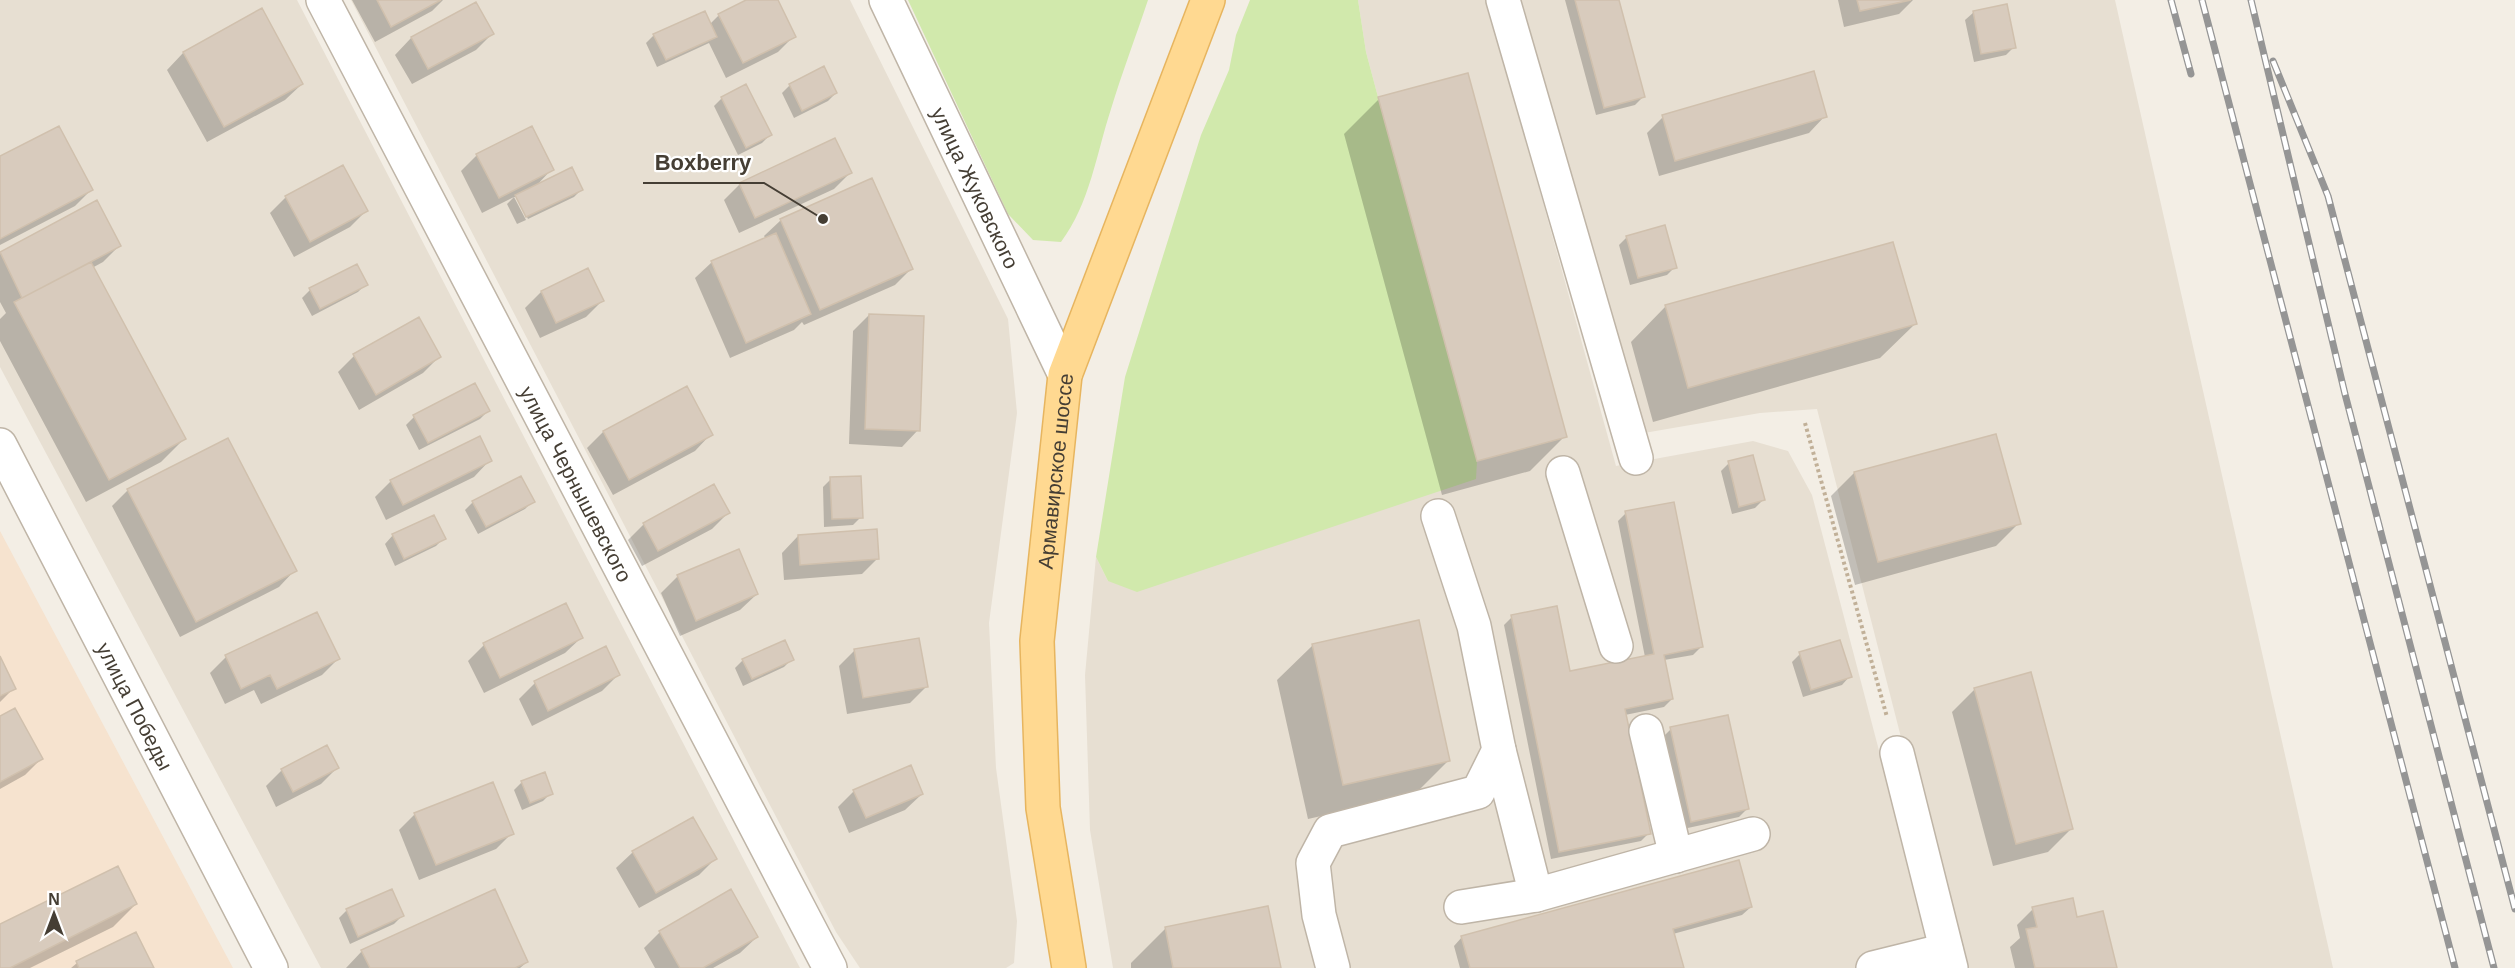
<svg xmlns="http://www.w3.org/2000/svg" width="2515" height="968" font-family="Helvetica,sans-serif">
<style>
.residential{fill:#e7dfd2}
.commercial{fill:#f6e3cf}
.green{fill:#d1e9ac}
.shadow{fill:#0003}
.building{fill:#d8cbbd;stroke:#d0c0ad;stroke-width:1.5}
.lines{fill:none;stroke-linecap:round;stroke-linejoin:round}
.minor-casing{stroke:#bfb5a7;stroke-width:36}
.major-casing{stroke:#e7b55f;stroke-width:36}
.path{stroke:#c1b098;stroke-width:4;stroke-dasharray:3 3;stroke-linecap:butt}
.minor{stroke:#fff;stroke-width:33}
.major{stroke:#ffd991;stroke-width:33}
.rail-casing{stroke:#959595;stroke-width:7}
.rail{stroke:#fff;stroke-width:4.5;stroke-dasharray:14;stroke-linecap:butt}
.labels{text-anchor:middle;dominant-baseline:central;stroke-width:4.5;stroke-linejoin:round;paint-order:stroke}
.street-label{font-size:21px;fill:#453e34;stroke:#fff}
.leader{fill:none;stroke:#453e34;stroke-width:2}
.callout-dot{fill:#453e34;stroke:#fff;stroke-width:2}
.callout-label{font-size:22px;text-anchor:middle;font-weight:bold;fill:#453e34;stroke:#fff;stroke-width:4.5;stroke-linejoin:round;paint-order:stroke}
</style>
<rect width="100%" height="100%" fill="#f3eee5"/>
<path class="residential" d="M0,0H297L800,968H321L0,367Z
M351,0H850L1008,319L1017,413L989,623L996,768L1017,921L1014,963L1006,968H860L836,932Z
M1358,0H1487L1616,466L1753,441L1788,451L1812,495L1936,968H1113L1090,830L1085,675L1096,557L1108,581L1477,461L1378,97L1366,52Z
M1514,0H2115L2333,968H1960L1817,409L1760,413L1644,433Z"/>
<path class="commercial" d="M0,531L233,968H0Z"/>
<path class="green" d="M908,0H1148C1136,36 1122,73 1111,109C1096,155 1090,203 1061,242L1033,240L1008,214Z
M1250,0H1358L1366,52L1378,97L1477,461L1476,479L1137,592L1108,581L1096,557L1125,377L1201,135L1229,70L1236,35Z"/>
<path class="shadow" d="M352,0H443L432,11L375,42Z
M750,0H777L794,36L778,52L726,78L709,43L657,67L646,43L654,35L710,24L719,15Z
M1565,0H1618L1643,97L1635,105L1596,115Z
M1838,0H1913L1899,14L1844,27Z
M476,4L492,34L476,50L412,84L395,55L411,38Z
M261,10L302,84L285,100L207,142L167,70L183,53Z
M1974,12L2014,47L2006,55L1974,62L1965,20Z
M790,85L836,93L828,101L794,118L782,93Z
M722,98L770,135L762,143L738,155L714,106Z
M1379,99L1565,436L1530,471L1442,495L1344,134Z
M1825,116L1809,133L1659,176L1647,133L1663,117Z
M477,155L552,169L536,186L582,189L574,197L528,219L517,197H514L526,220L517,224L507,204L514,197L482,213L461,171Z
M0,158L91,190L75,206L0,245Z
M850,173L834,189L739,233L724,200L740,184Z
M286,197L366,211L350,227L294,257L270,213Z
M96,202L119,246L103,262L92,268L184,439L161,462L86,502L0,341V319L6,313L0,302V253Z
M781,220L911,269L895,285L804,325L802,322L794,330L730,358L695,278L712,262L766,239L764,236Z
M1627,237L1675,267L1667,275L1630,285L1619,245Z
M1892,243L1915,324L1880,358L1653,422L1631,342L1665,307Z
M588,270L602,301L586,317L540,338L525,308L541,292Z
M366,284L358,292L312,316L302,298L310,290Z
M869,315L918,430L902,447L849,444L853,331Z
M418,319L439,357L423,373L359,410L338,372L354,356Z
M475,385L488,411L480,419L419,450L406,425L414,417Z
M686,388L711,434L695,451L613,495L587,448L603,432Z
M1995,436L2019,523L1996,546L1855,585L1831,496L1854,473Z
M490,460L474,477L386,520L375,497L391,481Z
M1729,463L1763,500L1755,508L1732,514L1721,471Z
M831,479L861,517L853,525L824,527L823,487Z
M128,490L295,570L279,587L180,637L112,506Z
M533,501L525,509L478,534L465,510L473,502Z
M728,513L712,529L642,566L628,540L644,524Z
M1626,513L1701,647L1693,655L1664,660L1672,699L1664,707L1625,715L1649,833L1641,841L1551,859L1504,625L1512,617L1569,673L1645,657L1618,521Z
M393,535L444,538L436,546L395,566L385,544Z
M798,536L878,558L862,574L784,580L782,553Z
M678,576L757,594L740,610L680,636L661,593Z
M1418,622L1449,760L1414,795L1308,819L1277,680L1312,646Z
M582,637L565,653L484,693L468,661L484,645Z
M855,650L926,687L910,703L847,714L839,666Z
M1800,654L1850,676L1842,685L1803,697L1792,662Z
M226,657L338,659L322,675L261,704L254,690L225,704L210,673Z
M792,659L784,667L743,686L735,668L743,660Z
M0,660L14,688L0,702Z
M618,675L602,691L532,726L519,699L535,683Z
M1975,689L2071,829L2048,852L1993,866L1952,712Z
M0,718L41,759L25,775L0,789Z
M1671,729L1747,809L1739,817L1683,829L1663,737Z
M337,768L321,784L276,807L266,786L282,770Z
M522,782L551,793L543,801L522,810L514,790Z
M854,791L922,794L905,810L849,833L838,807Z
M415,814L512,833L496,849L419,880L399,830Z
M633,852L715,859L699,875L639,908L616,868Z
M136,904L113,927L30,968H0V926Z
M1751,907L1742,915L1673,934L1682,968H1460L1454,946L1462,937Z
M2033,909L2076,919L2115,968H2015L2010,947L2020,938L2017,925Z
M347,910L402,916L394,924L350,944L339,918Z
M1165,929L1279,968H1131V963Z
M660,932L757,937L740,953L713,968H655L644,948Z
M362,951L527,962L520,968H346Z
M77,963L153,968H71Z"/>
<path class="building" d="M377,0H441L391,27Z
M746,0H778L796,37L743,63L718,14Z
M1575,0H1619L1645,97L1604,108Z
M1857,0H1911L1860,11Z
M476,2L494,34L428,69L411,37Z
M2007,4L2016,48L1981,54L1973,11Z
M262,8L303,84L224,127L183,52Z
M705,11L717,37L666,60L653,34Z
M824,66L837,93L802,111L789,84Z
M1814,71L1827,117L1675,161L1662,115Z
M1468,73L1567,437L1477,461L1378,97Z
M746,84L772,135L746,148L721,97Z
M59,126L93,190L0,239V156Z
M532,126L554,170L499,198L476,154Z
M835,138L852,173L755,218L739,183Z
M343,165L368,211L310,242L285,196Z
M572,167L583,190L526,217L515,195Z
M872,178L913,269L820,310L780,219Z
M97,200L121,246L22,298L0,252Z
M1665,225L1677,268L1638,278L1626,236Z
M776,233L811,314L746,343L711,261Z
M1893,242L1917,324L1688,388L1665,305Z
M91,262L186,439L109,480L14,302Z
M357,264L368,285L320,309L309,288Z
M588,268L604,301L556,323L541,291Z
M869,314L924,316L920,431L865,429Z
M419,317L441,357L376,395L353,354Z
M475,383L490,411L428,443L413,415Z
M687,386L713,435L629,480L603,431Z
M1996,434L2021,524L1878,562L1854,472Z
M480,436L492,461L403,505L390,480Z
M228,438L297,571L196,622L127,489Z
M1753,455L1765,500L1739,507L1728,461Z
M521,476L535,502L486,527L472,501Z
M861,476L863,518L832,519L830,477Z
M714,484L730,513L658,551L643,523Z
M1674,502L1703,647L1664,655L1673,699L1625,709L1651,834L1559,852L1511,615L1557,606L1570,671L1654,654L1625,511Z
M434,515L446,539L404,559L392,534Z
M877,529L879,559L800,565L798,535Z
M739,549L758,594L696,621L677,575Z
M566,603L583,638L500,678L483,643Z
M317,612L340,659L277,689L270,675L241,689L225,655Z
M1419,620L1450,761L1343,785L1312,644Z
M919,638L928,687L863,698L854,649Z
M785,640L794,660L752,679L742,659Z
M1840,640L1852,677L1811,690L1799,652Z
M606,646L620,675L548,711L534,681Z
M0,656L16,689L0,696Z
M2031,672L2073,829L2016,844L1974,688Z
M15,708L43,759L0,782V716Z
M1728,715L1749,809L1691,822L1670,727Z
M327,745L339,768L293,792L281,769Z
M911,765L923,794L866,818L853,790Z
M545,772L553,794L530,803L521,781Z
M493,782L514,834L436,865L414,813Z
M693,817L717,859L656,893L632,851Z
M1739,860L1752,907L1673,929L1684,968H1470L1461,936Z
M118,866L137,904L10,968H0V924Z
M392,889L404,916L358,937L346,909Z
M495,889L528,962L515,968H370L361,950Z
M731,889L758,937L703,968H680L659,931Z
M2073,898L2077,917L2103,911L2117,968H2035L2026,929L2037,927L2032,907Z
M1268,906L1281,968H1173L1165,927Z
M136,932L154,968H79L76,961Z"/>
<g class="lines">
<defs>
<g id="minor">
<path id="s1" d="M323,0L830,968"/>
<path id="s2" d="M886,0L1065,375"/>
<path d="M1503,0L1636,458"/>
<path id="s3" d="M0,445L271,968"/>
<path d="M1563,473L1616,646"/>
<path d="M1646,731L1676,856"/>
<path d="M1499,750L1536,895"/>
<path d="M1897,753L1951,968"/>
<path d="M1461,907L1536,895L1753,834"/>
<path d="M1333,968L1319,915L1313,863L1330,831L1478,792L1499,750L1474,626L1438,516"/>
<path d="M1873,968L1946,950"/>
</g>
<g id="major">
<path id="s4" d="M1069,968L1043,808L1037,641L1065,375L1208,0"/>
</g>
</defs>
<use href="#minor" class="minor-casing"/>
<use href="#major" class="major-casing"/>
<path class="path" d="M1805,423L1887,717"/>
<use href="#minor" class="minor"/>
<use href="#major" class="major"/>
<defs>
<path id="rail" d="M2171,0L2191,74
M2202,0L2455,968
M2251,0L2345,394L2494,968
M2273,61L2328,196L2515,909"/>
</defs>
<use href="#rail" class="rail-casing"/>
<use href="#rail" class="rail"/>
</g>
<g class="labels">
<g class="street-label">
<text stroke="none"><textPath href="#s2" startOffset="208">улица Жуковского</textPath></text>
<text stroke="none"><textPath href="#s4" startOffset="500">Армавирское шоссе</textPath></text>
<text stroke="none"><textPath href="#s1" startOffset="546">улица Чернышевского</textPath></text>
<text stroke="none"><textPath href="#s3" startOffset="294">улица Победы</textPath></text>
</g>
</g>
<path class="leader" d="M823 219L764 183H643"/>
<circle class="callout-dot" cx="823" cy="219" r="6"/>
<g class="callout-label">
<text x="703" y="170">Boxberry</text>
</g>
<g transform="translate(54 914)" stroke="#ffffff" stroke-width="4.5" paint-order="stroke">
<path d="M0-4.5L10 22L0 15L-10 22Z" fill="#453e34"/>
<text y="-9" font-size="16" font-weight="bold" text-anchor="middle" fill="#453e34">N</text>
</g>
</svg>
